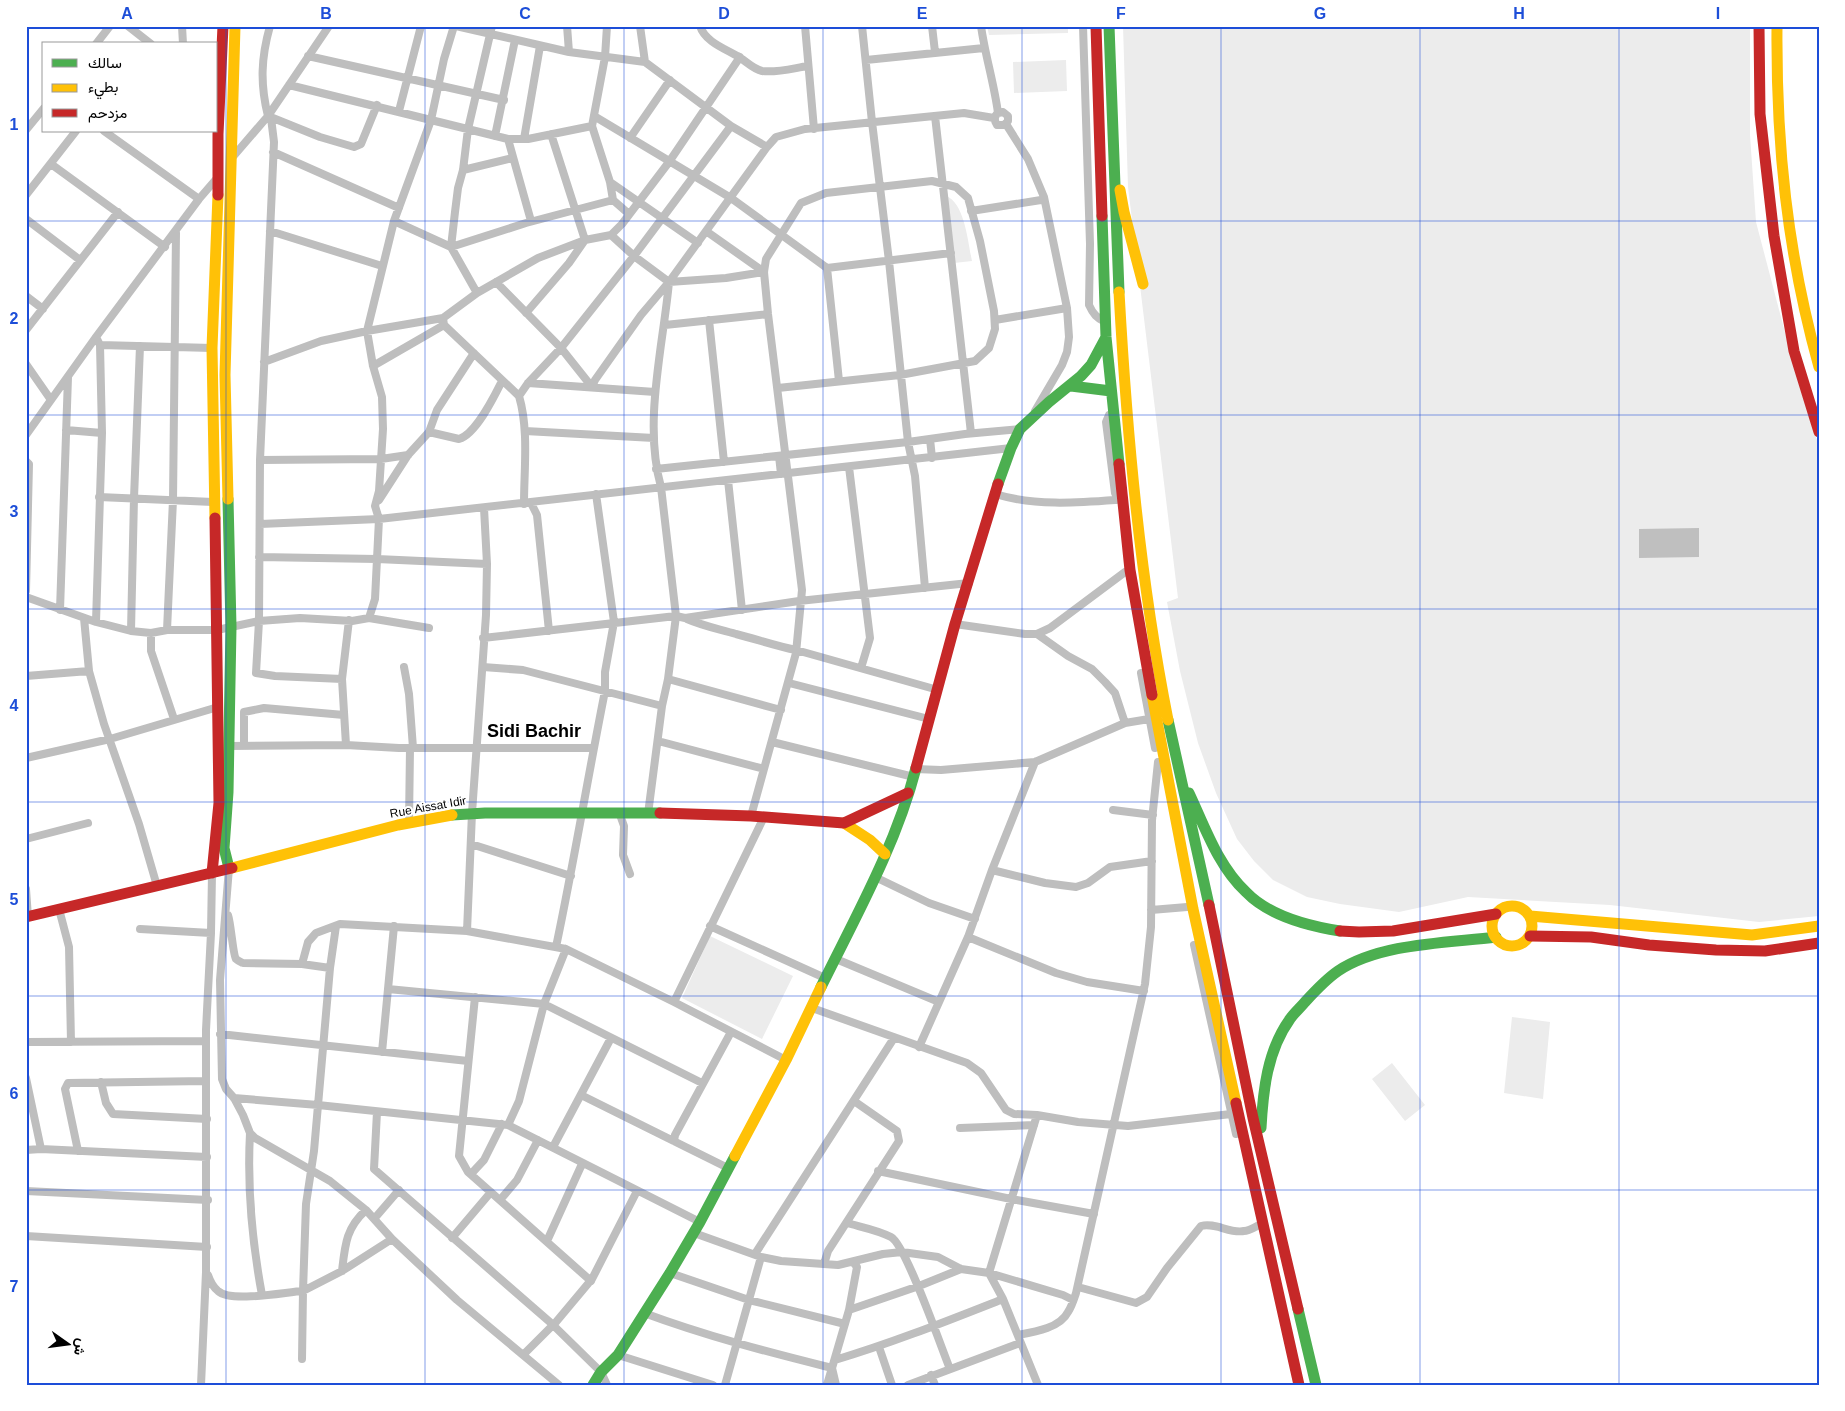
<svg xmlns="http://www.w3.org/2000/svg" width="1845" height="1411" font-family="Helvetica,Vazirmatn,sans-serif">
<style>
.green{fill:#ececec}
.water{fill:#bfbfbf}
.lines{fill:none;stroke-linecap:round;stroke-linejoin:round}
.street{stroke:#bebebe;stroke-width:8}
.fast{stroke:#4caf50;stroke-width:11}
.slow{stroke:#ffc107;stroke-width:11}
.jam{stroke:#c62828;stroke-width:11}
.grid{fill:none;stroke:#1d4ed8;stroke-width:1;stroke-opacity:0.55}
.labels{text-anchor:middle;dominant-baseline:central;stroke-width:4;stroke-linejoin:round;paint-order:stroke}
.street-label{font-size:12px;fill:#000;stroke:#fff}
.district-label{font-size:18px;font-weight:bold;fill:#000;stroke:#fff}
.neatline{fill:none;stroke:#1d4ed8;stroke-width:2}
.grid-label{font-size:16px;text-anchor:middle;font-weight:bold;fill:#1d4ed8}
</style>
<rect width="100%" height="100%" fill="#fff"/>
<path class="green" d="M987,26H1068V33L989,35Z
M1123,26H1750V135L1756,222L1798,382L1819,446V916L1759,922L1610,905L1468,897L1399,912L1340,904L1307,897L1273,880L1254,861L1237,839L1216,793L1198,743L1180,671L1167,602L1178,598L1128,187Z
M1066,60L1067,91L1014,93L1013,62Z
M946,196C965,203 968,243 972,261L954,263Z
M710,936L793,976L762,1039L682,998Z
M1512,1017L1550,1022L1543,1099L1504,1093Z
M1392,1063L1425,1105L1405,1121L1372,1079Z"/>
<path class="water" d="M1699,528V557L1639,558V529Z"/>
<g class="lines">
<path class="street" d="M128,26L151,44
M182,26L183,44
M270,26C261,58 260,84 268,116L320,137L354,147L361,144L377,105
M456,26L569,52L645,62L731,126L767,147
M567,26L569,52
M607,26L605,57L592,126L610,182L613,200L629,214
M640,26L645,62
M700,26C705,42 726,49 739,57C747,62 753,69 762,71C777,73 794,68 808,66
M805,26L814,129
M862,26L872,122L889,261L908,442L915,476L925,588
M932,26L935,52
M981,26C985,55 994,83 998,113C994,116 994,121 997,125H1004L1008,121V116L1003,112L998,113
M1083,26L1090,244L1089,305C1093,314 1097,318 1105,322
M96,44L110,26
M308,56L504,100
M866,60L984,48
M289,85L508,139H528L592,126
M399,111L421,26
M594,116L731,198L827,268L839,381
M935,116L971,433
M271,118L274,142L260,460L259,621L256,673L275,676L342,679
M1006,124L1028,159L1044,197L1067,308L1069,337L1067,352L1062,365L1035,411
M26,130L44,108
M104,131L199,199
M495,136L515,40
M630,138L670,80
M508,139L531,221
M524,139L540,46
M273,152L399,208
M231,159L268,116L329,26
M51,164L165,247
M463,170L513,158
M610,182L698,243
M26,195L76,131
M971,211L1041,200
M26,219L80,260
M394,221L451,247L526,223L613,200
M270,231L382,266
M706,231L764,272
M611,235L634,256L669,282L726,278L764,272
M827,268L951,253
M496,282L561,348L592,387L595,380L641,315L669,282L767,147L776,137L805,129L964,113L994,118
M477,293L451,247L455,212L458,188L463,170L468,129L492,26
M26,296L43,309
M526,313L569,263L585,240L551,134
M443,318L444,325L519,396
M709,320L724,462
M995,320L1067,308
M665,325L768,314
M26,330L118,212
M96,337L100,345L102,433L96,622
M100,345L212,348
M264,362L321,341L367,331L443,318L477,293L538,258L585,240L611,235L622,224L669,162L740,57
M26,364L51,400
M373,366L444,325
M528,383L655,392
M1114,412L1109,415L1106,422L1115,493
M66,430L102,433
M525,431L654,438
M429,432L459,439C476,434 494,397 502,381
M26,435L96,337L199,199L218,177
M930,439L932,458
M779,456L781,474
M260,460L381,459L408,455
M26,461L29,464L26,591
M849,467L870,638L861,668
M656,469L908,442L965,434L1020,429
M728,480L742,610
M995,494C1035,506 1075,503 1116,500
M99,497L213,502
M379,500L408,455L429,432L437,410L474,353
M531,503L537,515L549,631
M524,504C524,469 529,430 519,396L528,383L561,348L634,256L731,126
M260,524L379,519L1011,448
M259,557L377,559L487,564
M26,597L96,622L131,631L151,633L167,630H217L259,621L300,618L352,621L369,618L429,628
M60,610L68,377
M84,618L89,671L104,724L139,824L157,886
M369,618L375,599L379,519L375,506L379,491L383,429L382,397L373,366L367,331L394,221L431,120L444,59L454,26
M687,619C703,626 719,629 736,634C756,639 776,646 796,650L938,690
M955,624L1025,634H1037L1050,628L1125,572
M167,630L173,500L176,233
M131,631L134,498L140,346
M151,633V651L174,719
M1037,634L1068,656L1092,669L1105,682L1115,693L1125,723
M483,638L676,616L685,618L799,601L969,583
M404,667L409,694L413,748
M483,667L523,670L662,706
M1141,673L1155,748
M26,676L89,671
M668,679L781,710
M789,683L929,719
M658,741L764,769
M772,742L914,777
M346,745L342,679L349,620
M229,746L346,745L399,748H594
M244,746V712L264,708L344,715
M26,758L110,739L218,707
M915,769L941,770L1035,762L1125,723L1149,719
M1113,810L1153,815
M619,812L624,826L623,855L630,874
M648,814L662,706L668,679L676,616L661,487C643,423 663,347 669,282
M751,816L796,653L802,590L768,314L764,272L766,259L801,203L826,193L932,181L956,187L968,198L980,241L994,311L995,329L989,348L975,361L900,375L778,388
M409,823L410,748
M26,839L88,823
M471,844L571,876
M229,868L220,980L222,1079L226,1089L234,1098L243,1115L250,1133L255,1138L330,1181L366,1210L392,1239
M992,870L1045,883L1076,887L1088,883L1110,867L1152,861
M875,877L929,903L975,919
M26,889L28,917
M59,909L69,947L71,1042
M1151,910L1187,907
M228,915C231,924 233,955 236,959C238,961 241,962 243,963L302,964L330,968
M710,926L825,978
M140,929L211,933
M467,931L472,813L486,615L487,564L484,508
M968,937L1056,973L1087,982L1144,991
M1194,945L1236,1134
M556,947C574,862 588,776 605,691V672L614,622L596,494
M836,959L939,1002
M302,964L308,942L316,933L340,924L467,931L566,949L674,1002L786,1060
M388,989L544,1004L702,1083
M475,997L459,1156L468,1172L591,1281
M674,1002L764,817
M812,1008L967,1063L981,1073L1006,1110L1014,1114L1037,1115L1078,1122L1128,1126L1231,1114
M220,1034L468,1061
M26,1042L206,1041
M919,1047L968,937L992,870L1035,762
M382,1052L394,926
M26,1078L41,1149
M101,1082L106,1103L113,1114L207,1119
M581,1095L728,1168
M234,1098L318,1105L508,1125L700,1222
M377,1112L374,1169L551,1323L601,1372L607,1385
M1037,1115L989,1273L1063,1295L1073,1300
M508,1125L519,1101L544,1004L566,949
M960,1128L1034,1125
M250,1133C247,1188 252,1241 262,1295
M674,1141L675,1135L731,1032
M553,1147L611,1038
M26,1150L41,1149L207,1157
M78,1151L65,1089L68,1083L206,1081
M878,1171L1011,1199L1094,1214
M471,1174L484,1160L502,1124
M26,1191L208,1200
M500,1200L517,1180L538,1140
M374,1219L399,1190
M847,1223C861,1227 878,1230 891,1237C906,1245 941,1347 950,1369
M694,1233L761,1257L781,1261L838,1265L883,1254L902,1252L938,1257L961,1269L989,1273L1003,1299L1038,1385
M26,1236L207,1247
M452,1238L491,1192
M547,1241L582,1164
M755,1254L894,1038
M824,1264L828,1251L899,1141L897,1131L854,1101
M342,1271C345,1245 346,1228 366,1210
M670,1273L749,1300L845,1324
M208,1275C210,1281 213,1287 218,1291C231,1303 285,1292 303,1291L306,1204L314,1151L330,968L336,926
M1078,1287L1136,1303L1147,1297L1167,1268L1201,1226C1215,1222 1230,1234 1244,1231C1249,1231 1255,1227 1259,1225
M849,1310L919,1286L961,1269
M644,1313C706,1336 768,1352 832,1368L827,1385
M1018,1335C1035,1332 1060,1328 1068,1312C1072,1306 1074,1299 1076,1293L1145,984L1151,927L1152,820L1158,762
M879,1347L892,1385
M523,1355L556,1322L592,1279L637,1191
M618,1355L713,1385
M302,1359L303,1291L342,1271L392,1239L457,1300L559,1385
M835,1360C892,1343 947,1321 1003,1299
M931,1375L935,1385
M201,1385L206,1272V1030L211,933L212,873
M725,1385L761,1257
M836,1385L832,1368L849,1310L857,1267L853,1262
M908,1385L1020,1343"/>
<path class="fast" d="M1109,26L1119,292
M1102,216L1106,337L1119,464
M1071,386L1111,391
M998,484L1011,448L1020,429L1049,402L1081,376L1091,365L1106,337
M228,499L231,627L228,792L224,848L229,868
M1168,720L1209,905
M1189,793C1205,827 1218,866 1246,892C1269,916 1308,926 1340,931
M452,815L485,813H660
M821,987C856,916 896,845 916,768
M1261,1128C1263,1091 1267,1051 1290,1019C1294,1013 1300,1008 1305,1002C1315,991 1325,980 1338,971C1380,943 1447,943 1496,937
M1298,1309L1316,1385
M593,1385L601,1372L618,1355L670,1273L700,1222L735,1156"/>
<path class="slow" d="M1777,26C1776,145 1787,252 1819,367
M1120,190L1124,212L1143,284
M1119,292C1127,436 1140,579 1168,720
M228,499L225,375L235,26
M215,518L212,348L218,195
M1152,695L1193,909L1236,1103
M844,823L870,840L885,854
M232,868L398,825L452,815
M1492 926a20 20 0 1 1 40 0a20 20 0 1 1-40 0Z
M1530,916L1752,935L1819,926
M735,1156L786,1060L821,987"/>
<path class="jam" d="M1096,26L1102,216
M1759,26L1760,114L1774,236L1794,351L1819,432
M218,195V134L223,26
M1119,464L1130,570L1152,695
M916,768L955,624L998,484
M660,813L751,816L844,823L908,793
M212,873L219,803L215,518
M1209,905L1253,1118L1298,1309
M26,917L232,868
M1340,931L1359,932L1393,931L1496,914
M1530,936L1591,937L1649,945L1716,950L1765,951L1819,943
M1236,1103L1299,1385"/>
</g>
<path class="grid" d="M226,26V1385M425,26V1385M624,26V1385M823,26V1385M1022,26V1385M1221,26V1385M1420,26V1385M1619,26V1385M26,221H1819M26,415H1819M26,609H1819M26,802H1819M26,996H1819M26,1190H1819"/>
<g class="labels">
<g class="street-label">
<text transform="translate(428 807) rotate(-10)">Rue Aissat Idir</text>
</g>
<g class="district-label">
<text x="534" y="731">Sidi Bachir</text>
</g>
</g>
<rect width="1845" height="1411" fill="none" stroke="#ffffff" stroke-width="55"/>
<rect x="42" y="42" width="175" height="90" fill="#ffffff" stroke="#999999"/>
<rect x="52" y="59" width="25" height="8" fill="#4caf50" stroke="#999999"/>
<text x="88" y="68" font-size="15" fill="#000000">سالك</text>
<rect x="52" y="84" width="25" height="8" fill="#ffc107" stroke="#999999"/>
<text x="88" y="92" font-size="15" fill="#000000">بطيء</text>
<rect x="52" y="109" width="25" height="8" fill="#c62828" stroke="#999999"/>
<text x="88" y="118" font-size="15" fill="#000000">مزدحم</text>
<g transform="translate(68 1344) rotate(104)" stroke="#ffffff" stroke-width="4" paint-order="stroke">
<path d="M0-4L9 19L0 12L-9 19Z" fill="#000000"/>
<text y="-8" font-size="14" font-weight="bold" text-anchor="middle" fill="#000000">ش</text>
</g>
<rect x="28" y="28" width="1790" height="1356" class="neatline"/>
<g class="grid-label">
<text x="127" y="19">A</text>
<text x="326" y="19">B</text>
<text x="525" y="19">C</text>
<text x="724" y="19">D</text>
<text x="922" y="19">E</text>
<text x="1121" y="19">F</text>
<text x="1320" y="19">G</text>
<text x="1519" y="19">H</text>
<text x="1718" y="19">I</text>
<text x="14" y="130">1</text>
<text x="14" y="324">2</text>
<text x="14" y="517">3</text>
<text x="14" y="711">4</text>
<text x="14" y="905">5</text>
<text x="14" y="1099">6</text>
<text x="14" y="1292">7</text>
</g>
</svg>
